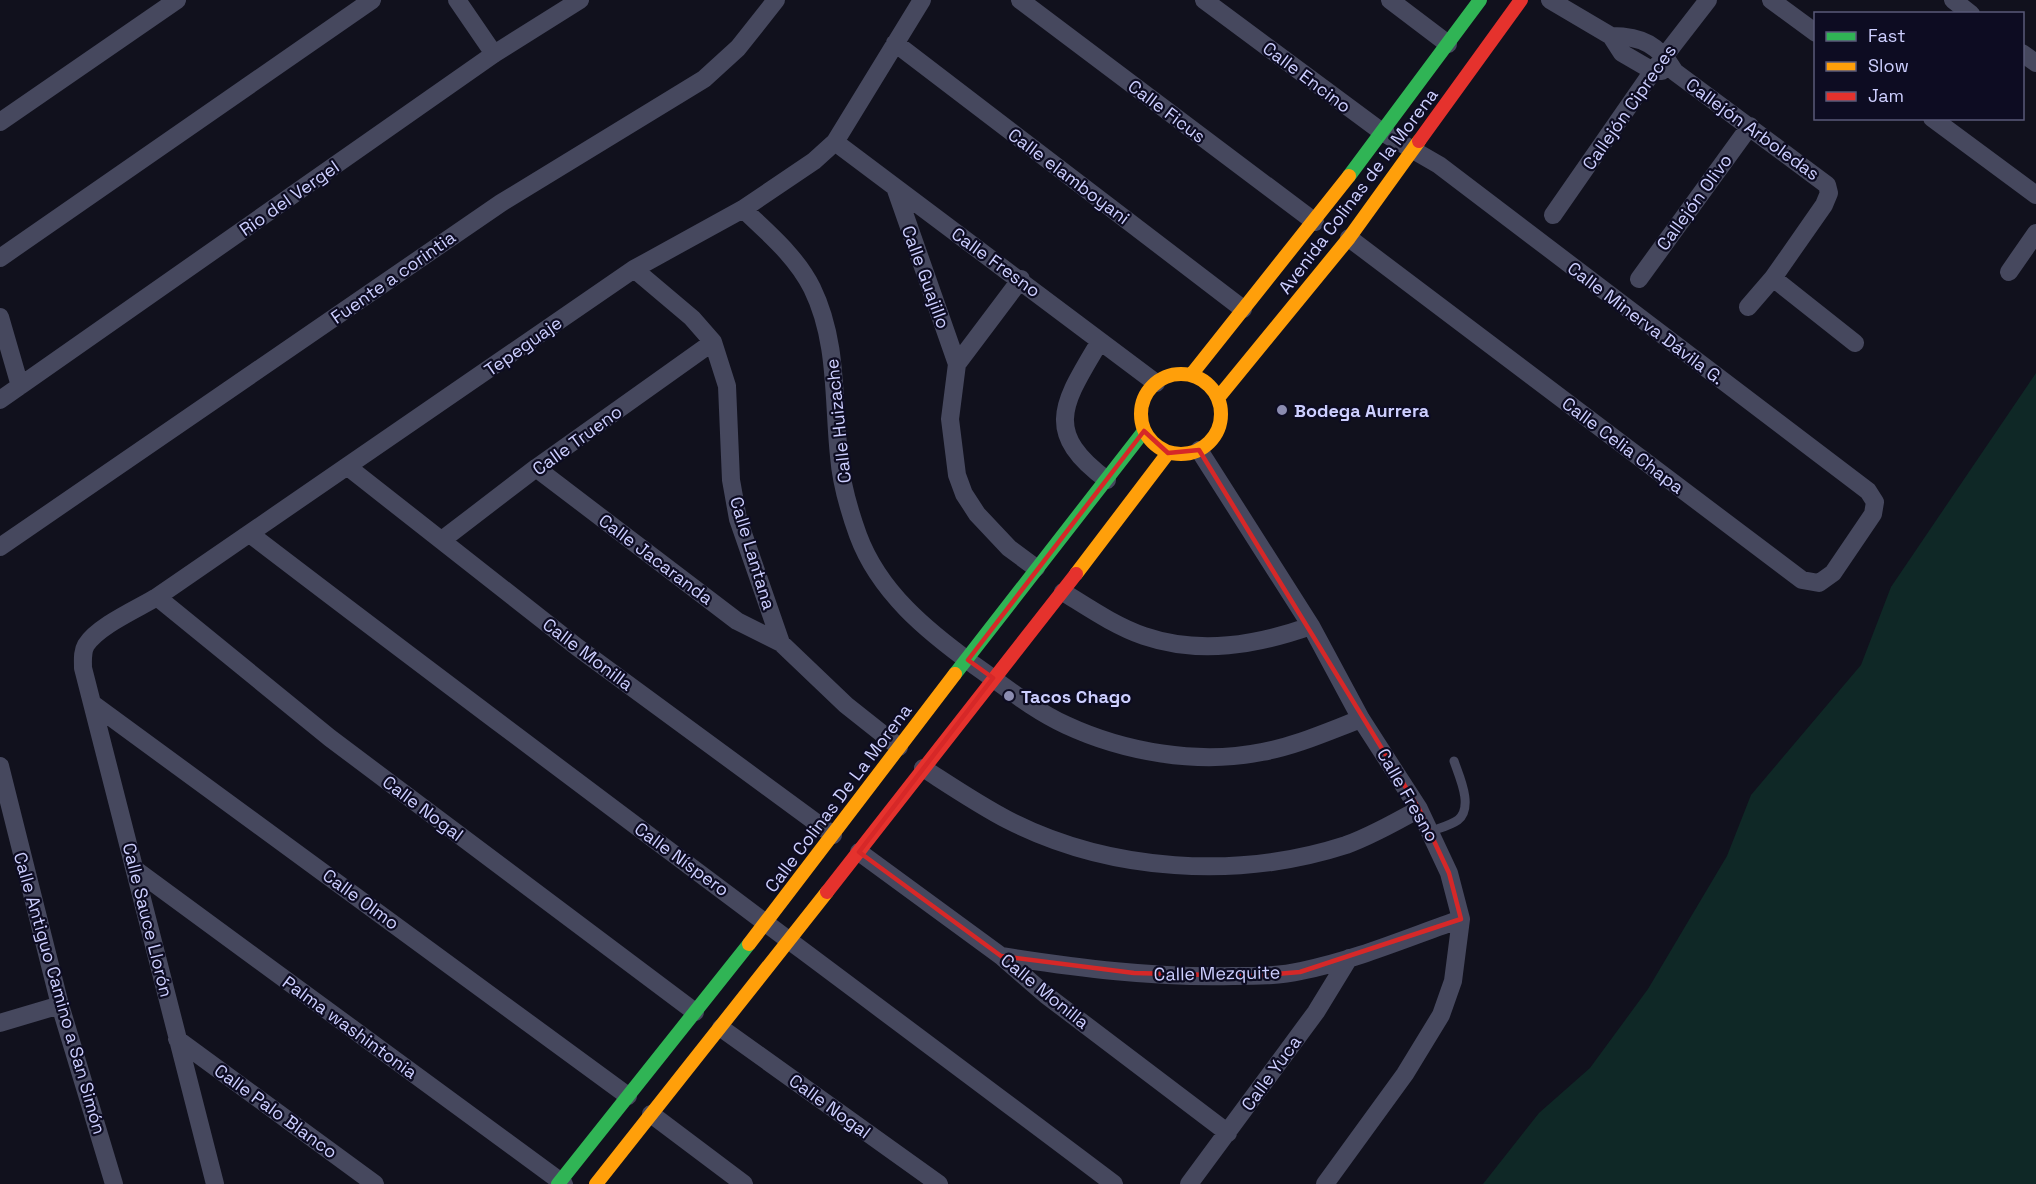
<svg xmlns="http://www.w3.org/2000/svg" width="2036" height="1184" font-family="'Space Grotesk',sans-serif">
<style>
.green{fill:#0f2826}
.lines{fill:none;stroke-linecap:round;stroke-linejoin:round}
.lane{stroke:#46485e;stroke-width:9}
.street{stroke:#46485e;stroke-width:18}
.fast{stroke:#30b455;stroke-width:14}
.slow{stroke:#ff9f0a;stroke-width:14}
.jam{stroke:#e5322d;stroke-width:14}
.marked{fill:none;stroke:#d62828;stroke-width:4.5;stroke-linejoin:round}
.poi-dot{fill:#8b8cb0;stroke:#0d0c22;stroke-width:2}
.labels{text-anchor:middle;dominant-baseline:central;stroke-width:4.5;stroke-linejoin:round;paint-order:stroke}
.street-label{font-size:18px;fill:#cdcfff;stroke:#0d0c22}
.poi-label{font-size:18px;font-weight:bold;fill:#cdcfff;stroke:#0d0c22;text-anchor:start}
</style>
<rect width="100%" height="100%" fill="#11111d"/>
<path class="green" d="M2036,373V1184H1483L1539,1113L1590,1068L1648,989L1727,856L1751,795L1861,665L1891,587Z"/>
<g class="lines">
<path class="lane" d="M1432,831C1440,828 1451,825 1458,820C1474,807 1459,776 1454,761"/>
<path class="street" d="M457,0L494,54
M1020,0L1315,222
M1204,0L1382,132L1439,165L1868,491L1875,502L1873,514L1833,573L1819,583L1802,580L1349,238
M1390,0L1448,44
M1550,0L1611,36L1622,53L1634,60L1653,71H1662
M1771,0L1816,33
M1953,0L1971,14
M1611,36C1642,36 1659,45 1675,72L1827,185L1829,193L1824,205L1773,278L1748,307
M895,43L1243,309
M2022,53L2036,63
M1932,118L2036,195
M0,122L177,0
M835,142L1156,383
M896,190L957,364L950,419L957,475L964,494L977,514L1009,548L1036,568
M743,209C768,233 796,256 812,288C838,341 833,399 839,456C841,483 849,510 858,535C879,592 927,631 974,665C1003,685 1033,710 1066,725C1124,752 1198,765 1262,752C1296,746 1329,731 1361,719
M1553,215L1653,71L1708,0
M0,258L372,0
M634,269L692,318L713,342L727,386L731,480L738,519L781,643L846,705L899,747
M2009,272L2036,233
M1773,278L1855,343
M1639,279L1750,126
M0,317L20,386
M1100,341C1065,401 1040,431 1107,480
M957,364L1021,279
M0,400L494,54L580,0
M1199,450L1311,626L1361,719L1419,809L1449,873L1461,919L1453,981L1441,1015L1405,1074L1325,1184
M348,467L577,647L833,835
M536,468L737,621L781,643
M250,534C536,753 826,967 1114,1184
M442,540L536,468L713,342
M0,547L501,203L704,79L738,48L776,0
M1063,592C1089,608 1115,626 1144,636C1200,655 1257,645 1311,626
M157,597L330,738L695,1012
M93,704L628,1096
M0,766L60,1005L114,1184
M923,768C951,786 979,805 1008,820C1110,872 1238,880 1346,845C1371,836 1396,822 1419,809
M859,852L1001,956L1046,995L1228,1133
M136,870L564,1184
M1001,956C1078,968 1155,978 1233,976C1255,976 1279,976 1301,971C1356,960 1409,937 1461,919
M0,1023L60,1005
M721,1028L939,1184
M177,1039L375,1184
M651,1114L744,1184
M215,1184L83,668C83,660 82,652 86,645C98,626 137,609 157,597L634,269L743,209L814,161L835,142L922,0
M1189,1184L1316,1012L1349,958"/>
<path class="fast" d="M1349,176L1480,0
M955,674L1144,431
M558,1184L749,944"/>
<path class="slow" d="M1141 414a40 40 0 1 1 80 0a40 40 0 1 1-80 0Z
M1191,375L1349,176
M1218,398L1349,238L1419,141
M1076,574L1168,453
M749,944L955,674
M596,1184L827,892"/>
<path class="jam" d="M1419,141L1521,0
M827,892L1076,574"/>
</g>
<path class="marked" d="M1144,431L1168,453L1199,450L1419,809L1449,873L1461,919L1300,972L1252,976L1134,973L1001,956L859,852L993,678L968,660Z"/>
<g class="poi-dot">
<circle cx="1282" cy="410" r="6"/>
<circle cx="1009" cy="696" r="6"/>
</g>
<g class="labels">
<g class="street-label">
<text transform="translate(1307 77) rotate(37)">Calle Encino</text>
<text transform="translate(1629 107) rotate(-55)">Callejón Cipreces</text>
<text transform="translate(1167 111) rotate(37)">Calle Ficus</text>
<text transform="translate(1753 129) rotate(36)">Callejón Arboledas</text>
<text transform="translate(1069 176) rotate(37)">Calle elamboyani</text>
<text transform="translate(1358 191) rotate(-53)">Avenida Colinas de la Morena</text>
<text transform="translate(289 198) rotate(-35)">Rio del Vergel</text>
<text transform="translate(1694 202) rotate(-54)">Callejón Olivo</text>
<text transform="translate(996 262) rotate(36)">Calle Fresno</text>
<text transform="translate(393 277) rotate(-35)">Fuente a corintia</text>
<text transform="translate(926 277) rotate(70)">Calle Guajillo</text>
<text transform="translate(1646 323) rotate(37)">Calle Minerva Dávila G.</text>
<text transform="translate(523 346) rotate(-35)">Tepeguaje</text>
<text transform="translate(838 421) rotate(-96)">Calle Huizache</text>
<text transform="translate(577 440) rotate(-36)">Calle Trueno</text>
<text transform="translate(1623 445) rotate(37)">Calle Celia Chapa</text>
<text transform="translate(753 553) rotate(73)">Calle Lantana</text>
<text transform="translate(656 559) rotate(37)">Calle Jacaranda</text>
<text transform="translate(588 654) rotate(37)">Calle Monilla</text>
<text transform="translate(1408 795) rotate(60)">Calle Fresno</text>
<text transform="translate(838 798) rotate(-53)">Calle Colinas De La Morena</text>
<text transform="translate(423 808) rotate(37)">Calle Nogal</text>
<text transform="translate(682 859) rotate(36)">Calle Níspero</text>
<text transform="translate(361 899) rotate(36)">Calle Olmo</text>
<text transform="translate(148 920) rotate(76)">Calle Sauce Llorón</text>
<text transform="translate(1217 973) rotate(-1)">Calle Mezquite</text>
<text transform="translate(1045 991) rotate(39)">Calle Monilla</text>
<text transform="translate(60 993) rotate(74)">Calle Antiguo Camino a San Simón</text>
<text transform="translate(350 1027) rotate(36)">Palma washintonia</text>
<text transform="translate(1271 1073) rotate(-54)">Calle Yuca</text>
<text transform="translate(830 1106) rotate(36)">Calle Nogal</text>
<text transform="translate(276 1111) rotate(36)">Calle Palo Blanco</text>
</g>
<g class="poi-label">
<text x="1294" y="410">Bodega Aurrera</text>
<text x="1021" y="696">Tacos Chago</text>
</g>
</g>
<rect x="1814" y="12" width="210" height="108" fill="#0d0c22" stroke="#5a5a7a" stroke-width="1.5"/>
<rect x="1826" y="32" width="30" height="9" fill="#30b455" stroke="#5a5a7a" stroke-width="1.5"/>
<text x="1868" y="42" font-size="18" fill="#cdcfff">Fast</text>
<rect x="1826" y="62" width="30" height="9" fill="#ff9f0a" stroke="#5a5a7a" stroke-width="1.5"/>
<text x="1868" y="72" font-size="18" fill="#cdcfff">Slow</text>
<rect x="1826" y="92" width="30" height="9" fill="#e5322d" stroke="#5a5a7a" stroke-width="1.5"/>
<text x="1868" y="102" font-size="18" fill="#cdcfff">Jam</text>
</svg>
